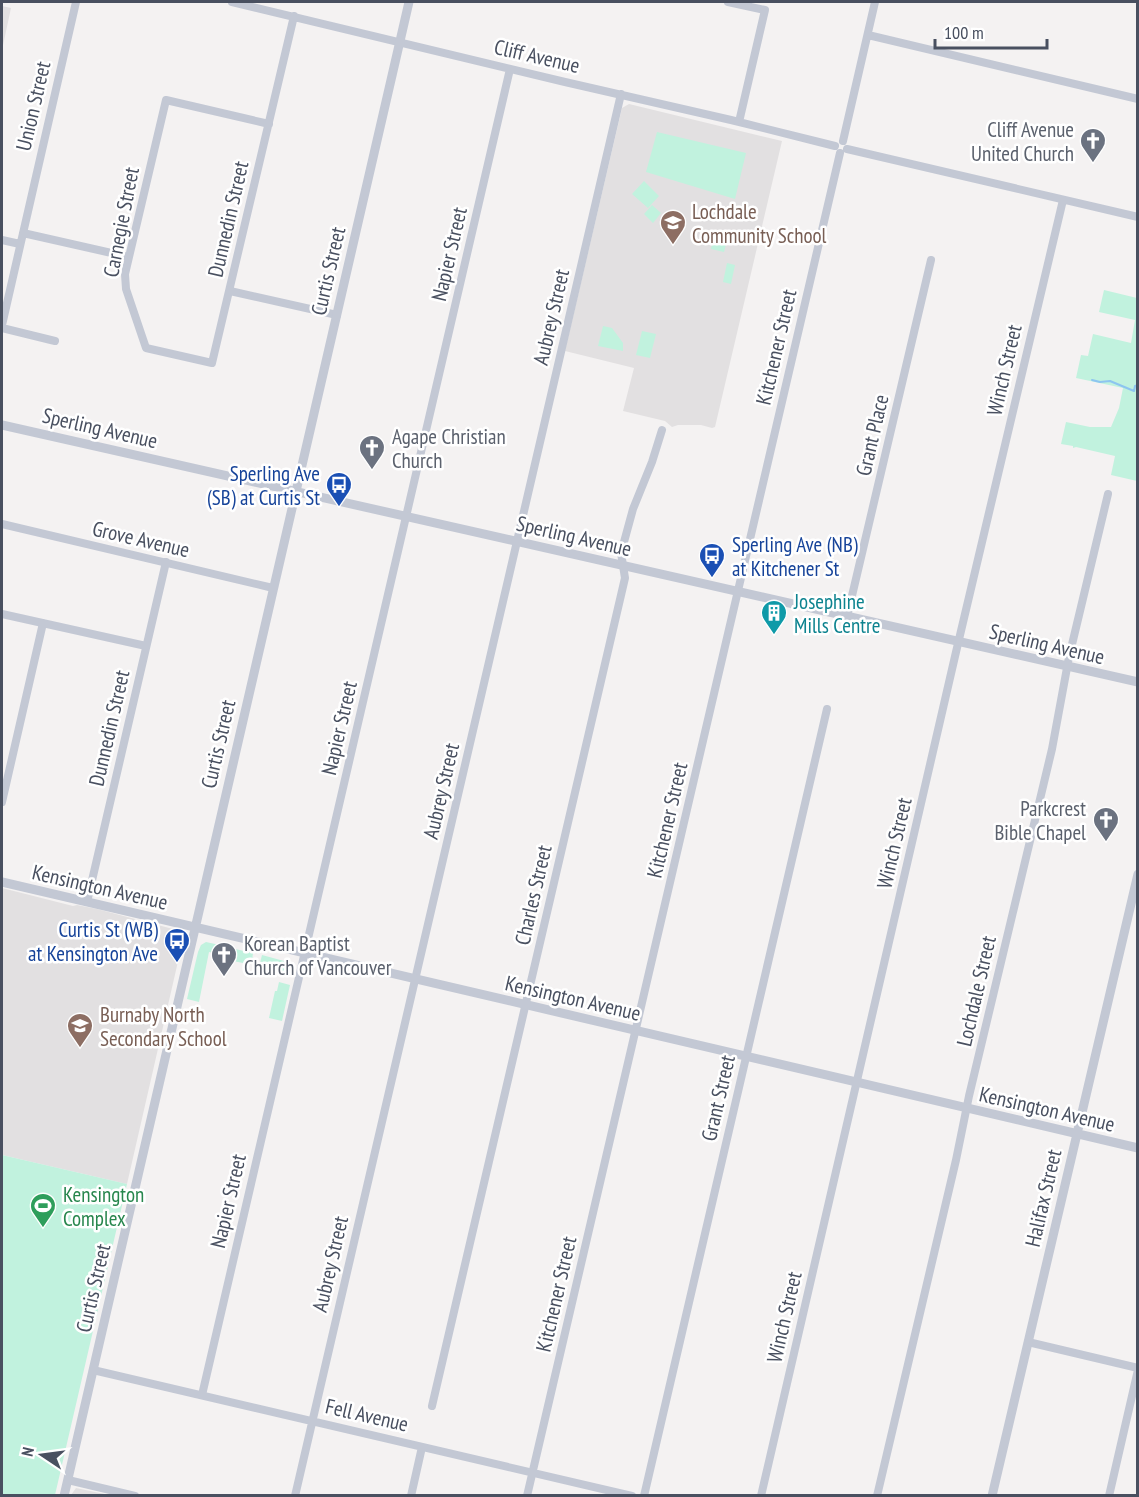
<svg xmlns="http://www.w3.org/2000/svg" width="1139" height="1497" font-family="'PT Sans Narrow',sans-serif">
<style>
.education{fill:#e2e0e1}
.green{fill:#c1f2de}
.lines{fill:none;stroke-linecap:round;stroke-linejoin:round}
.stream{stroke:#8dc5f0;stroke-width:2}
.minor{stroke:#c3c8d4;stroke-width:8}
.tertiary{stroke:#c3c8d4;stroke-width:9}
.labels{text-anchor:middle;dominant-baseline:central;stroke-width:5;stroke-linejoin:round;paint-order:stroke}
.street-label{font-size:21px;fill:#495060;stroke:#fff}
.worship-label{font-size:21px;fill:#5b616d;stroke:#fff;text-anchor:end}
.education-label{font-size:21px;fill:#785e54;stroke:#fff;text-anchor:start}
.transit-label{font-size:21px;fill:#164399;stroke:#fff;text-anchor:end}
.culture-label{font-size:21px;fill:#0d838f;stroke:#fff;text-anchor:start}
.leisure-label{font-size:21px;fill:#27864d;stroke:#fff;text-anchor:start}
</style>
<rect width="100%" height="100%" fill="#f4f2f2"/>
<path class="education" d="M2,6L11,8L2,50Z
M629,104L782,141L715,427L712,428L701,425H678L672,427L665,421L623,411L634,368L565,351L622,108Z
M2,888L73,906L77,905L97,909L173,929L179,932L182,937V944L127,1184L2,1155Z
M76,1488L109,1495H71Z"/>
<path class="green" d="M657,132L746,153L735,199L646,172Z
M644,181L659,196L648,208L632,194Z
M652,205L661,213L653,223L644,214Z
M715,230L729,233L724,252L711,249Z
M727,263L735,265L731,284L723,282Z
M1104,290L1137,298V481L1111,475L1115,456L1076,447L1073,448V446L1061,444L1066,422L1090,427H1111L1119,408L1123,388L1076,378L1081,355L1088,356L1093,334L1131,343L1135,320L1099,312Z
M603,326L612,328L623,343V351L598,346Z
M642,331L656,334L650,358L636,355Z
M206,942L233,948L231,960L224,958V955L209,952L199,1002L187,999L198,952L201,945Z
M235,949L253,953L252,961L248,964L233,961Z
M262,955L295,964L292,977L279,974L280,967L260,963Z
M279,982L290,985L282,1021L269,1018L275,991H277Z
M2,1155L127,1184L55,1495H2Z"/>
<g class="lines">
<path class="stream" d="M1092,380L1100,382L1110,381L1134,391L1135,386L1138,385"/>
<path class="minor" d="M232,2L565,82L731,120L835,146
M728,2L765,10L739,122
M868,35L1138,99
M269,124L166,100L125,274L126,289L146,348L212,363L294,16
M843,141L875,2
M847,149L1138,217
M23,233L129,257
M2,240L20,244
M230,291L337,315
M2,325L76,2
M2,328L55,341
M2,524L273,588
M2,614L146,646
M847,617L931,260
M2,802L43,623
M87,902L166,562
M1028,1342L1138,1368
M93,1370L632,1496
M202,1395L510,69
M432,1406L625,578L621,553L633,509L652,462L662,430
M68,1480L135,1496
M295,1496L621,94
M411,1496L422,1447
M527,1496L840,153
M644,1496L827,709
M761,1496L956,652L1063,200
M877,1496L956,1160L969,1096L1052,749L1069,657L1108,494
M1109,1496L1138,1370"/>
<path class="tertiary" d="M2,425L1138,682
M2,882C380,972 759,1058 1138,1148
M64,1496L409,2
M992,1496L1138,874"/>
</g>
<defs>
<symbol id="church-pin" viewBox="-11 -11 22 30"><path d="M0 17L-7.5 6A9.5 9.5 0 1 1 7.5 6Z" fill="#6b7280" stroke="#fff"/><path d="M-1.2-6h2.4v3.5h3.3v2.4h-3.3V6h-2.4V-.1h-3.3v-2.4h3.3Z" fill="#fff"/></symbol>
<symbol id="school-pin" viewBox="-11 -11 22 30"><path d="M0 17L-7.5 6A9.5 9.5 0 1 1 7.5 6Z" fill="#8d6e63" stroke="#fff"/><path d="M0-5L7-2L0 1L-7-2ZM-4 1L0 2.5L4 1V4Q0 6-4 4Z" fill="#fff"/></symbol>
<symbol id="bus-pin" viewBox="-11 -11 22 30"><path d="M0 17L-7.5 6A9.5 9.5 0 1 1 7.5 6Z" fill="#1a4fb4" stroke="#fff"/><path d="M-5-6H5V4H4V6H2V4H-2V6H-4V4H-5ZM-3.5-4V0h7V-4ZM-3.5 1.2v1.5H-2V1.2ZM2 1.2v1.5H3.5V1.2Z" fill="#fff"/></symbol>
<symbol id="building-pin" viewBox="-11 -11 22 30"><path d="M0 17L-7.5 6A9.5 9.5 0 1 1 7.5 6Z" fill="#0f9aa8" stroke="#fff"/><path d="M-4-6H4V6H1V3H-1V6H-4ZM-2.5-4.3h1.7v1.8h-1.7ZM.8-4.3h1.7v1.8H.8ZM-2.5-1h1.7V.8h-1.7ZM.8-1h1.7V.8H.8Z" fill="#fff"/></symbol>
<symbol id="stadium-pin" viewBox="-11 -11 22 30"><path d="M0 17L-7.5 6A9.5 9.5 0 1 1 7.5 6Z" fill="#2e9e5b" stroke="#fff"/><path d="M0-5a6.5 5 0 1 0 0 10a6.5 5 0 1 0 0-10ZM-3.5-1.8h7v3.6h-7Z" fill="#fff"/></symbol>
</defs>
<g fill-rule="evenodd">
<use href="#church-pin" x="1078" y="126" width="30" height="40"/>
<use href="#school-pin" x="658" y="208" width="30" height="40"/>
<use href="#church-pin" x="357" y="433" width="30" height="40"/>
<use href="#bus-pin" x="324" y="470" width="30" height="40"/>
<use href="#bus-pin" x="697" y="541" width="30" height="40"/>
<use href="#building-pin" x="759" y="598" width="30" height="40"/>
<use href="#church-pin" x="1091" y="805" width="30" height="40"/>
<use href="#bus-pin" x="162" y="926" width="30" height="40"/>
<use href="#church-pin" x="209" y="940" width="30" height="40"/>
<use href="#school-pin" x="65" y="1011" width="30" height="40"/>
<use href="#stadium-pin" x="28" y="1191" width="30" height="40"/>
</g>
<g class="labels">
<g class="street-label">
<text transform="translate(537 56) rotate(13)">Cliff Avenue</text>
<text transform="translate(33 106) rotate(-77)">Union Street</text>
<text transform="translate(228 219) rotate(-77)">Dunnedin Street</text>
<text transform="translate(121 222) rotate(-79)">Carnegie Street</text>
<text transform="translate(449 254) rotate(-77)">Napier Street</text>
<text transform="translate(328 271) rotate(-77)">Curtis Street</text>
<text transform="translate(551 317) rotate(-77)">Aubrey Street</text>
<text transform="translate(776 347) rotate(-77)">Kitchener Street</text>
<text transform="translate(1004 370) rotate(-77)">Winch Street</text>
<text transform="translate(100 428) rotate(13)">Sperling Avenue</text>
<text transform="translate(872 435) rotate(-77)">Grant Place</text>
<text transform="translate(574 536) rotate(13)">Sperling Avenue</text>
<text transform="translate(141 539) rotate(13)">Grove Avenue</text>
<text transform="translate(1047 644) rotate(13)">Sperling Avenue</text>
<text transform="translate(109 728) rotate(-77)">Dunnedin Street</text>
<text transform="translate(339 728) rotate(-77)">Napier Street</text>
<text transform="translate(218 744) rotate(-77)">Curtis Street</text>
<text transform="translate(441 791) rotate(-77)">Aubrey Street</text>
<text transform="translate(667 820) rotate(-77)">Kitchener Street</text>
<text transform="translate(894 843) rotate(-77)">Winch Street</text>
<text transform="translate(100 887) rotate(13)">Kensington Avenue</text>
<text transform="translate(533 895) rotate(-77)">Charles Street</text>
<text transform="translate(976 991) rotate(-77)">Lochdale Street</text>
<text transform="translate(573 998) rotate(13)">Kensington Avenue</text>
<text transform="translate(718 1098) rotate(-77)">Grant Street</text>
<text transform="translate(1047 1109) rotate(13)">Kensington Avenue</text>
<text transform="translate(1043 1198) rotate(-77)">Halifax Street</text>
<text transform="translate(228 1201) rotate(-77)">Napier Street</text>
<text transform="translate(330 1264) rotate(-77)">Aubrey Street</text>
<text transform="translate(93 1288) rotate(-77)">Curtis Street</text>
<text transform="translate(556 1294) rotate(-77)">Kitchener Street</text>
<text transform="translate(784 1317) rotate(-77)">Winch Street</text>
<text transform="translate(367 1415) rotate(13)">Fell Avenue</text>
</g>
<g class="worship-label">
<text x="1074" y="129">Cliff Avenue<tspan x="1074" dy="24">United Church</tspan></text>
<text x="392" y="436" text-anchor="start">Agape Christian<tspan x="392" dy="24">Church</tspan></text>
<text x="1086" y="808">Parkcrest<tspan x="1086" dy="24">Bible Chapel</tspan></text>
<text x="244" y="943" text-anchor="start">Korean Baptist<tspan x="244" dy="24">Church of Vancouver</tspan></text>
</g>
<g class="education-label">
<text x="692" y="211">Lochdale<tspan x="692" dy="24">Community School</tspan></text>
<text x="100" y="1014">Burnaby North<tspan x="100" dy="24">Secondary School</tspan></text>
</g>
<g class="transit-label">
<text x="320" y="473">Sperling Ave<tspan x="320" dy="24">(SB) at Curtis St</tspan></text>
<text x="732" y="544" text-anchor="start">Sperling Ave (NB)<tspan x="732" dy="24">at Kitchener St</tspan></text>
<text x="158" y="929">Curtis St (WB)<tspan x="158" dy="24">at Kensington Ave</tspan></text>
</g>
<g class="culture-label">
<text x="794" y="601">Josephine<tspan x="794" dy="24">Mills Centre</tspan></text>
</g>
<g class="leisure-label">
<text x="63" y="1194">Kensington<tspan x="63" dy="24">Complex</tspan></text>
</g>
</g>
<rect width="1139" height="1497" fill="none" stroke="#495060" stroke-width="6"/>
<g transform="translate(42 1455) rotate(283)" stroke="#ffffff" stroke-width="4.5" paint-order="stroke">
<path d="M0-4.5L10 22L0 15L-10 22Z" fill="#495060"/>
<text y="-9" font-size="16" font-weight="bold" text-anchor="middle" fill="#495060">N</text>
</g>
<path d="M935 39v9h112v-9" fill="none" stroke="#495060" stroke-width="3"/>
<text x="944" y="39" font-size="18" fill="#495060" stroke="#ffffff" stroke-width="4.5" paint-order="stroke">100 m</text>
</svg>
